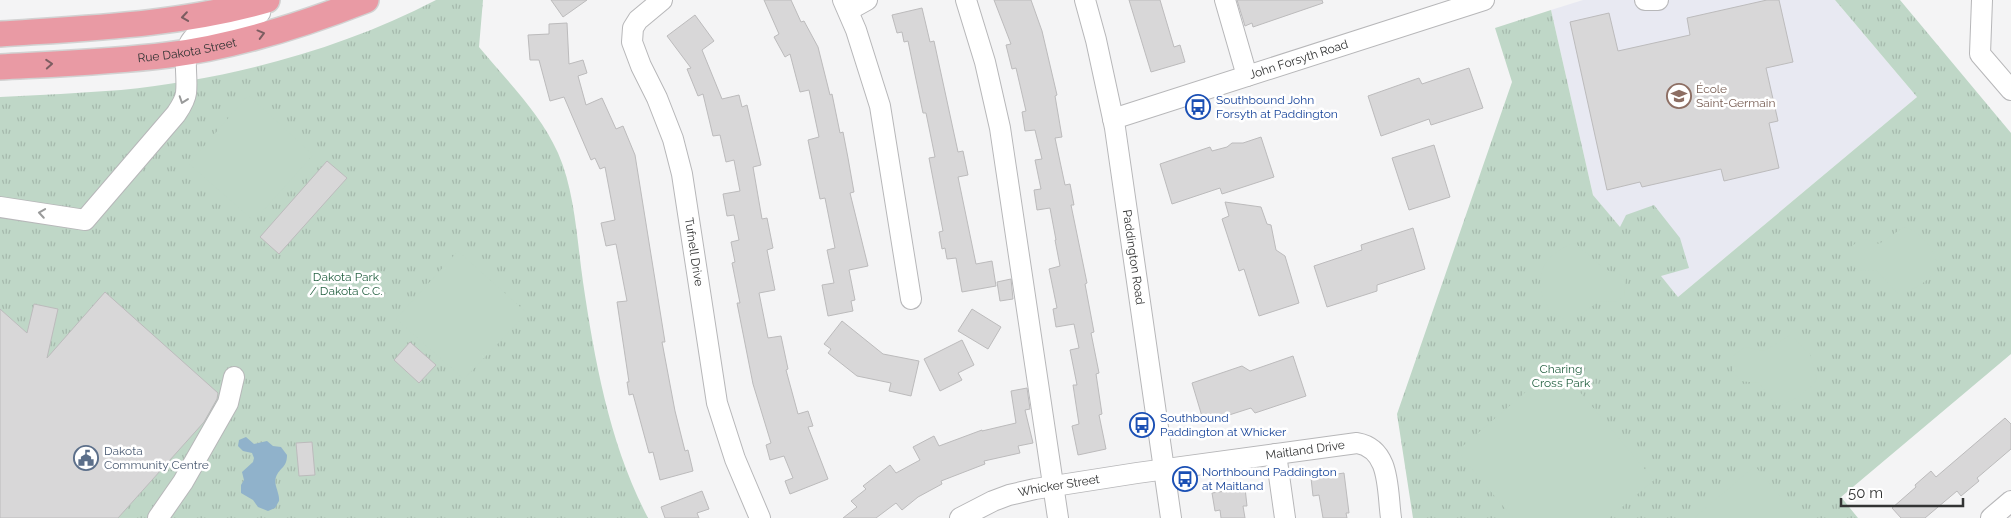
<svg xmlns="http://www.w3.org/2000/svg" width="2011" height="518" font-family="Raleway,sans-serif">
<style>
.built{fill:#e8e9f2}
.grass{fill:url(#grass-tufts)}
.garden{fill:#bfd7c7}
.water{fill:#90b2cb}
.building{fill:#d8d7d8;stroke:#bcbbbc}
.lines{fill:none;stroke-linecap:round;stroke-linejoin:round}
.minor-casing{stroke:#b7b7b9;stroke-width:22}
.major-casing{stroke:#d2d2d2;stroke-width:28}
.minor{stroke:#fff;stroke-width:20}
.major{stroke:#e99aa4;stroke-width:25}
.oneway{stroke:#7c5d61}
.oneway2{stroke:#999a9a}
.labels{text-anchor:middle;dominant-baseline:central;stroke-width:5;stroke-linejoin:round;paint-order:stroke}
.street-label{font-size:12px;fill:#333434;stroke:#fff}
.education-label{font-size:12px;fill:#785e54;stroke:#fff;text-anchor:start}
.transit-label{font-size:12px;fill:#164399;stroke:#fff;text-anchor:start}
.park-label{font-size:12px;fill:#276344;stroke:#fff}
.service-label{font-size:12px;fill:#4e5e75;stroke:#fff;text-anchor:start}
</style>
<defs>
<pattern id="grass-tufts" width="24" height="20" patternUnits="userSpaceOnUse" patternTransform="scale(1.25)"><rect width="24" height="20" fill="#bfd7c7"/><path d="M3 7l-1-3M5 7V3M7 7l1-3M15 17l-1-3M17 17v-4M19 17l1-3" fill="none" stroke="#a5b9ac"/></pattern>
</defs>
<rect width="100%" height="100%" fill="#f4f4f5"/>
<path class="built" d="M1583,0H1835L1917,97L1678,297L1593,195L1551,10Z"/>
<path class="grass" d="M436,0H483L479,47C507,81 540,113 558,153C575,191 577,241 583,282C595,363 610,445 648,518H0V97C40,95 81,93 121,90C229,79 340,50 436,0Z
M1835,0H1900L2011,133V354L1841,497L1858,518H1413L1397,414L1512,82L1495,28L1551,10L1593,195L1620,227L1626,215L1654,205L1680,238L1689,268L1661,276L1678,297L1917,97Z"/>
<path class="garden" d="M248,95L313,155L254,221L189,164Z
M1904,227C1919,230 1946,258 1933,274C1925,284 1910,290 1900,296L1876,270L1858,271L1851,261V247L1862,238L1879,244Z
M1575,243L1604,269L1626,277L1624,296L1616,302L1599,301L1577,317L1567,320L1550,312C1547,305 1542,297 1541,290C1536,266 1554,249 1575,243Z
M458,251L527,313L464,379L396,319Z
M1790,335L1810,354L1817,379C1809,391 1791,403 1777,406L1759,383L1740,381L1733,371V356L1745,347L1764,351Z
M1557,365L1654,480L1609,518H1513L1457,451Z
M1755,466L1798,518H1694Z"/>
<path class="water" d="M246,437L254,444L267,441L273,446L281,447L287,455C287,468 280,467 276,477C273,484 280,493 279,501L275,508L268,511L258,507L253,500L241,493V485L244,480L242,472L253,462L254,458L252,453L243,451L238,446L239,440Z"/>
<path class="building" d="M551,0H587L563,17Z
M764,0H791L801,22L804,21L818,47L830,95L832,94L840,133L843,132L848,158L854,192L850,193L868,266L849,270L855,300L851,301L853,311L828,316L822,285L834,283L827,250L835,248L825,198L820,199L808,140L819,137L809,90L800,92L790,54L785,57L774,37L779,34Z
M994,0H1031L1042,31L1057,95L1055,96L1062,137L1055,138L1065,185L1070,184L1074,205H1071L1087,283L1085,284L1094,332L1091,333L1099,373L1096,374L1102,414L1099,415L1106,449L1078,455L1072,426L1079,424L1073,385H1077L1070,350L1079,348L1074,324L1056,327L1053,309L1057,308L1049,269L1060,266L1055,240H1056L1050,208L1037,210L1034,190L1041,189L1035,160L1042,159L1035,130L1025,131L1022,112L1026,111L1016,68L1012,69L1006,45L1011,44Z
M1129,0H1160L1174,47L1180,45L1185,62L1151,72Z
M1237,0H1322L1323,3L1253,27L1252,23L1245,26Z
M1767,0H1779L1793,62L1766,68L1778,121L1769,123L1779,168L1724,181L1721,169L1642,187L1640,182L1607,190L1570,22L1609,13L1618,51L1690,35L1687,18Z
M922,8L930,42L934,41L958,152L963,151L968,175L958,177L976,264L992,261L996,286L962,292L956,258L947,259L945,248L942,249L939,232L943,231L929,158L935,157L926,113H923L908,41L904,42L902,32L897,33L892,15Z
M695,15L714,41L702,50L722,99L739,95L742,107L747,105L761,165L753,167L762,219L767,218L773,248L767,250L775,290L759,293L768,338L781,336L788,369L786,370L798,414L808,411L813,426L808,427L828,479L790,494L785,481L793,478L784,456L770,460L766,445L771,443L753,384L737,303H740L732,263L735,262L731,242L739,240L734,215L727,216L723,194L740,191L734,160L726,162L720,135L713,136L703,94L698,96L687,69L691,68L667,36Z
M567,23L569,64L583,60L587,73L578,76L586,105L602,98L616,129L623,126L635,155L665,342H662L675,411L685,451L688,450L693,471L660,480L653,452L649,453L633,394L629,395L627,382H629L617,302L627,301L616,244L606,246L601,223L615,220L605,167L600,169L595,158L591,160L564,97L550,101L539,60H530L528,35L549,34V24Z
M1469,68L1483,108L1431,125L1429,119L1381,136L1368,96L1419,78L1422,84Z
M1261,137L1274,177L1222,194L1220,188L1172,204L1160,164L1210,147L1212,151L1227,147L1232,143H1243Z
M1434,145L1450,197L1409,210L1392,158Z
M327,161L347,178L279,254L260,237Z
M1225,202L1261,207L1267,224L1271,225L1276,250L1285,256L1299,303L1259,316L1244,269L1239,271L1222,219L1229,216Z
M1413,228L1425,269L1377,285V291L1327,307L1314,266L1362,250L1361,245Z
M1011,279L1013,299L1000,301L997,282Z
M105,292L218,393L217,399L204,422L118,518H0V309L27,333L34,304L58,309L47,358Z
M972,309L1001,327L988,349L958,331Z
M842,321L883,354L919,361L911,396L889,391L891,383L857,376L828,353L831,349L824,344Z
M962,340L974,365L958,373L962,380L940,391L924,359Z
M410,342L436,365L419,383L394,360Z
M1293,356L1306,396L1255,413L1251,408L1204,423L1192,383L1242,366L1250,371Z
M1027,388L1030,409L1025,410L1033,443L1018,446L1020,453L984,461L985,464L941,481L942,484L918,497L902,510L896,503L876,518H843L857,507L851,501L866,489L863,486L890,465L896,473L920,460L913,447L934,436L939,446L982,430V431L1016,423L1011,391Z
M2005,418L2011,424V449L1977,478L1979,481L1961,496L1957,491L1925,518H1901L1892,508L1916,487L1915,485L1931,471L1936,477Z
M312,442L315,475L299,476L296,443Z
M1344,473L1349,513H1346L1347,518H1323L1319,495L1313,496L1311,478Z
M1245,488L1247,506H1243L1245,518H1221L1220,510L1215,511L1212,493Z
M702,491L709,509L697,513L699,518H665L661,507Z"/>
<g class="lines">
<defs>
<g id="minor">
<path id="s1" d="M662,0L638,20L633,28L632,42L641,66L657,98L673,139L682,174L717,403L735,459L760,518"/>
<path d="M843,0L856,30L880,106L911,299"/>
<path d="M966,0L985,62L1000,128L1058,518"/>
<path id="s2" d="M1085,0L1096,40L1115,128L1171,518"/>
<path d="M1225,0L1247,76"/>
<path d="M1645,0H1658"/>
<path d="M1982,0L1980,54L2011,90"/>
<path d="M849,10L867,0"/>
<path id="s3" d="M1113,119L1484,0"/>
<path d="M0,207L85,220L176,114C180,108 185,101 186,93C189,68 176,42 207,29C224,22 243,20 260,13"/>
<path d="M1276,454L1285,518"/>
<path d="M158,518L183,482L228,403L234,377"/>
<path id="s4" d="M960,518L993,501L1009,495L1035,489L1137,473L1357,443C1391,449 1387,490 1391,518"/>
<path d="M1991,518L2011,501"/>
</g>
<g id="major">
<path d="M0,34C89,28 180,25 267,0"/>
<path id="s5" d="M0,67C56,64 112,62 168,55C233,47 305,24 366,0"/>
</g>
</defs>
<use href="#minor" class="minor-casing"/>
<use href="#major" class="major-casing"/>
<use href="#minor" class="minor"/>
<use href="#major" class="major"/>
</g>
<defs><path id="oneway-chevron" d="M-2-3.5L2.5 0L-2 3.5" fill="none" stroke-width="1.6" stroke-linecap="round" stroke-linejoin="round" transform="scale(1.25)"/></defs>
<g class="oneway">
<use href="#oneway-chevron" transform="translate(185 17) rotate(172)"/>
<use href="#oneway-chevron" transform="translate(261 34) rotate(-15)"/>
<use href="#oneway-chevron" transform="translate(49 64) rotate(-4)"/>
</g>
<g class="oneway2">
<use href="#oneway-chevron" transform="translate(183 100) rotate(109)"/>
<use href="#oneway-chevron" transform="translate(42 213) rotate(-171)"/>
</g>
<defs>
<symbol id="school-ring" viewBox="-11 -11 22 22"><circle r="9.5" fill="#fff" stroke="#8d6e63" stroke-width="1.5"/><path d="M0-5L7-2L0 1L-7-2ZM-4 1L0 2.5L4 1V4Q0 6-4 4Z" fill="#8d6e63"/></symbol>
<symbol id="bus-ring" viewBox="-11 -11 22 22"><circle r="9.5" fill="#fff" stroke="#1a4fb4" stroke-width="1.5"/><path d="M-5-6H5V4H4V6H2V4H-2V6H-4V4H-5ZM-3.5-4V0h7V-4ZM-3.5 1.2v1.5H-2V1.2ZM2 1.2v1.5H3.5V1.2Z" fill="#1a4fb4"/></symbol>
<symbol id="civic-ring" viewBox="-11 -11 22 22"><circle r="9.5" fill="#fff" stroke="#5c6f8a" stroke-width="1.5"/><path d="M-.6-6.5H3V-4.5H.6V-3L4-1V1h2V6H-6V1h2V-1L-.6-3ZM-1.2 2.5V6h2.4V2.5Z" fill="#5c6f8a"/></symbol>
</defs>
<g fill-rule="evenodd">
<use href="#school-ring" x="1665" y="82" width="28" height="28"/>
<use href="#bus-ring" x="1184" y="93" width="28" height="28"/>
<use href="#bus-ring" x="1128" y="411" width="28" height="28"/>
<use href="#civic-ring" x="72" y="444" width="28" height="28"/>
<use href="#bus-ring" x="1171" y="465" width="28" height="28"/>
</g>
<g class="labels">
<g class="street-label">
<text stroke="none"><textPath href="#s5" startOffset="188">Rue Dakota Street</textPath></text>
<text stroke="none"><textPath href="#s3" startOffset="195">John Forsyth Road</textPath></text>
<text stroke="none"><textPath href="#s1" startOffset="275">Tufnell Drive</textPath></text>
<text stroke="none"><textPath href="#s2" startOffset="262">Paddington Road</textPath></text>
<text stroke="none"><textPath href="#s4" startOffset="354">Maitland Drive</textPath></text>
<text stroke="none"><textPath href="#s4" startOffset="105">Whicker Street</textPath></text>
</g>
<g class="education-label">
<text x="1696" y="89">École<tspan x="1696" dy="14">Saint-Germain</tspan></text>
</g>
<g class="transit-label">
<text x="1216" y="100">Southbound John<tspan x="1216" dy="14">Forsyth at Paddington</tspan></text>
<text x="1160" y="418">Southbound<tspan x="1160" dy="14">Paddington at Whicker</tspan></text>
<text x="1202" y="472">Northbound Paddington<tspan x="1202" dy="14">at Maitland</tspan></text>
</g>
<g class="park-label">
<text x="346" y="277">Dakota Park<tspan x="346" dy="14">/ Dakota C.C.</tspan></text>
<text x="1561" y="369">Charing<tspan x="1561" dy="14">Cross Park</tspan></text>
</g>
<g class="service-label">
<text x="104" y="451">Dakota<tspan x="104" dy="14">Community Centre</tspan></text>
</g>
</g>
<path d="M1841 498v8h122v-8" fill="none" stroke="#333434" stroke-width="2.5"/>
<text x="1848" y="498" font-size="15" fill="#333434" stroke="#ffffff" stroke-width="4" paint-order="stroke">50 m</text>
</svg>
